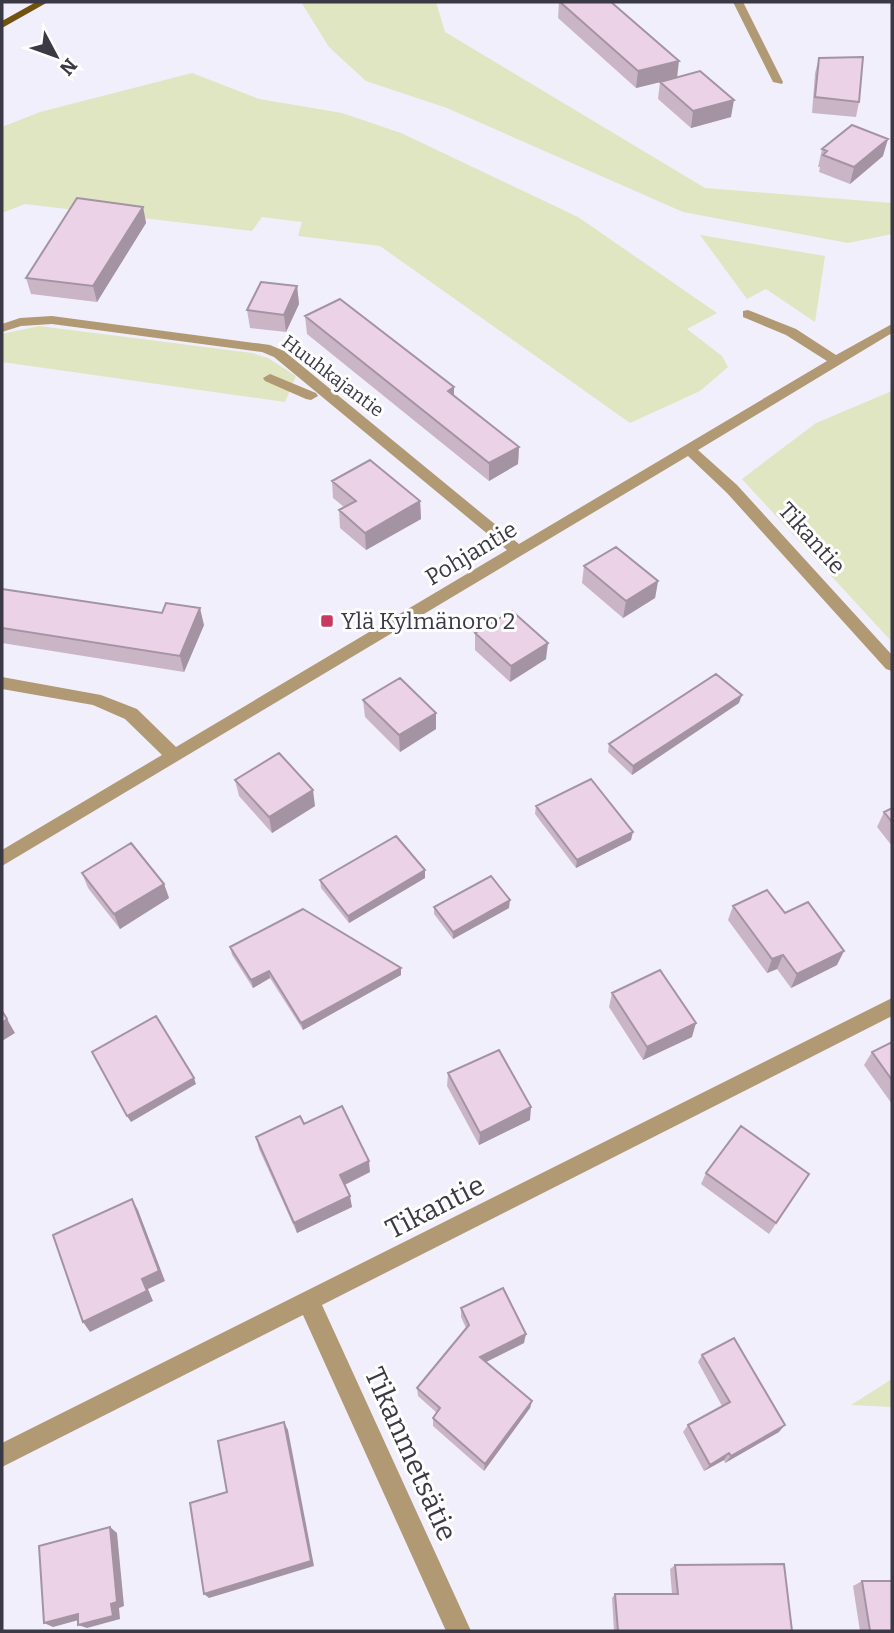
<svg xmlns="http://www.w3.org/2000/svg" width="894" height="1633" font-family="Bitter,serif">
<style>
.green{fill:#dfe6c1}
.lines{fill:none;stroke-linecap:round;stroke-linejoin:round}
.minor{fill:#b09973;fill-rule:evenodd}
.major{fill:#72520f;fill-rule:evenodd}
.wall{fill:#cab5c7}
.shaded-wall{fill:#a493a2}
.building{fill:#ebd2e7;stroke:#a493a2;stroke-width:2}
.poi-dot{fill:#c83961;stroke:#fff;stroke-width:2.5}
.labels{text-anchor:middle;dominant-baseline:central;stroke-width:6;stroke-linejoin:round;paint-order:stroke}
.far-street-label{font-size:19px;fill:#3b3945;stroke:#fff}
.street-label{font-size:23px;fill:#3b3945;stroke:#fff}
.poi-label{font-size:23px;fill:#3b3945;stroke:#fff;text-anchor:start}
.near-street-label{font-size:28px;fill:#3b3945;stroke:#fff}
</style>
<rect width="100%" height="100%" fill="#f1effb"/>
<path class="green" d="M301,2H436L445,32L705,188L892,203V234L848,243L683,212L447,108L366,81L329,47Z
M192,73L259,99L342,113L401,133L578,217L717,313L687,329L722,356L728,367L700,391L630,423L380,246L298,236L302,222L262,217L252,231L25,204L2,213V127L40,112Z
M700,235L825,256L815,322L766,289L747,299Z
M39,326L252,353L268,358L296,376L285,402L2,362V334Z
M892,391V642L742,479L816,423Z
M892,1379V1407L851,1405Z"/>
<g class="lines">
<path class="minor" d="M733,2H743L783,82L782,84L773,82Z
M748,310L796,329L836,355L892,324V333L698,450L737,485L892,655V671L886,669L727,493L688,456L2,866V850L162,755L125,719L93,705L2,689V677L101,695L137,709L176,747L507,550L274,357L262,352L52,324L21,326L2,332V324L20,318L52,316L270,345L284,351L519,544L827,361L786,335L743,317V311Z
M270,374L316,393L318,396L311,400L306,399L265,381L263,378Z
M892,998V1016L322,1305L471,1631H446L303,1315L2,1467V1443Z"/>
<path class="major" d="M36,2H48L2,28V21Z"/>
</g>
<path class="wall" d="M559,2L677,77L731,117L691,128L658,99L660,82L636,88L558,18Z
M819,58L859,102L856,117L812,113L815,73Z
M822,149L883,156L850,184L819,172L820,167H818Z
M143,207L146,223L97,302L31,294L26,278Z
M297,286L299,304L286,332L250,328L247,310Z
M305,316L454,387V396L519,447L518,464L489,481L307,334Z
M332,481L420,501L421,519L366,550L340,528L339,510L344,507L333,498Z
M584,566L658,581L655,598L623,618L582,583Z
M2,589L204,625L184,672L2,643Z
M475,633L546,659L510,682L475,650Z
M363,700L436,729L400,752L365,717Z
M739,703L632,775L608,752L609,744Z
M235,780L315,806L272,833L239,796Z
M536,806L631,840L576,868L535,814Z
M892,808V846L877,827L884,812Z
M425,870V878L349,923L321,888L320,880Z
M82,873L164,884L169,898L120,929L88,888Z
M733,906L785,913L837,965L791,988L777,969L767,973L728,920Z
M434,907L509,908L453,939L434,914Z
M230,947L401,975L303,1030L270,978L253,988L232,955Z
M612,993L692,1037L643,1060L609,1007Z
M892,1042V1104L864,1065L872,1052Z
M448,1073L530,1120L479,1145L447,1086Z
M304,1124L370,1172L345,1185L352,1207L297,1233L259,1149L256,1137Z
M706,1173L802,1185L769,1234L701,1184Z
M461,1308L524,1343L486,1362L532,1401L530,1408L484,1471L433,1426V1418L437,1413L418,1396L417,1388L466,1328L461,1317Z
M702,1355L779,1432L725,1463L724,1460L704,1471L683,1432L688,1425L722,1406L698,1362Z
M675,1565L792,1631H614L612,1598L615,1594H672L670,1569Z
M862,1581L892,1631H860L853,1586Z"/>
<path class="shaded-wall" d="M679,61L677,78L636,88L638,71Z
M734,100L731,117L691,128L693,111Z
M888,139L883,156L850,184L854,167Z
M143,207L146,223L97,302L93,286Z
M297,286L299,304L286,332L284,315Z
M454,387V405L448,391Z
M519,447L518,464L489,481V463Z
M420,501L421,519L366,550L365,533Z
M658,581L655,598L623,618L626,601Z
M200,608L204,625L184,672L180,656Z
M548,643L546,659L510,682L511,666Z
M742,695L739,703L632,775L633,766Z
M436,713V729L400,752L399,735Z
M313,790L315,806L272,833L269,817Z
M633,832L631,840L576,868L577,860Z
M425,870V878L349,923L348,916Z
M164,884L169,898L120,929L114,914Z
M510,900L509,908L453,939V932Z
M844,951L837,965L791,988L797,974Z
M783,955L777,969L767,973L772,959Z
M401,968V975L303,1030L301,1023Z
M269,971L270,978L253,988L251,980Z
M7,1019L15,1033L2,1041V1023Z
M696,1023L692,1037L643,1060L647,1047Z
M194,1078L196,1084L131,1122L127,1116Z
M531,1107L530,1120L479,1145L480,1133Z
M369,1161L370,1172L342,1186L340,1175Z
M350,1196L352,1207L297,1233L294,1223Z
M132,1199L138,1210L165,1281L148,1289L153,1301L90,1332L83,1322Z
M526,1334L524,1343L480,1365V1357Z
M532,1401L530,1408L484,1471L485,1464Z
M284,1422L288,1430L314,1566L209,1598L204,1594Z
M785,1425L779,1432L725,1463L731,1456Z
M729,1453L724,1460L704,1471L710,1465Z
M110,1527L117,1533L124,1606L119,1608L120,1619L87,1628L78,1625L111,1604Z
M78,1614L86,1618L53,1627L44,1623Z"/>
<path class="building" d="M560,2H611L679,61L638,71Z
M863,57L859,102L815,97L819,58Z
M700,71L734,100L693,111L660,82Z
M852,125L888,139L854,167L823,155L827,151L822,149Z
M77,198L143,207L93,286L26,278Z
M261,282L297,286L284,315L247,310Z
M340,299L454,387L448,391L519,447L489,463L305,316Z
M370,460L420,501L365,533L339,510L356,501L332,481Z
M616,547L658,581L626,601L584,566Z
M2,589L162,613L166,603L200,608L180,656L2,628Z
M512,611L548,643L511,666L475,633Z
M716,674L742,695L633,766L609,744Z
M400,678L436,713L399,735L363,700Z
M279,753L313,790L269,817L235,780Z
M591,779L633,832L577,860L536,806Z
M892,808V822L884,812Z
M396,836L425,870L348,916L320,880Z
M131,843L164,884L114,914L82,873Z
M491,876L510,900L453,932L434,907Z
M767,890L785,913L808,902L844,951L797,974L783,955L772,959L733,906Z
M303,909L401,968L301,1023L269,971L251,980L230,947Z
M660,970L696,1023L647,1047L612,993Z
M2,1011L7,1019L2,1023Z
M156,1016L194,1078L127,1116L92,1052Z
M892,1042V1080L872,1052Z
M499,1050L531,1107L480,1133L448,1073Z
M342,1106L369,1161L340,1175L350,1196L294,1223L256,1137L300,1116L304,1124Z
M741,1126L809,1174L776,1223L706,1173Z
M132,1199L159,1271L142,1279L147,1291L83,1322L53,1235Z
M503,1288L526,1334L480,1357L532,1401L485,1464L433,1418L440,1408L417,1388L469,1325L461,1308Z
M734,1338L785,1425L731,1456L729,1453L710,1465L688,1425L730,1402L702,1355Z
M284,1422L311,1561L204,1594L190,1503L227,1492L218,1441Z
M110,1527L117,1602L111,1604L113,1616L78,1625V1614L44,1623L39,1546Z
M784,1564L792,1631H618L615,1594H678L675,1565Z
M862,1581H892V1631H870Z"/>
<rect class="poi-dot" x="320" y="614" width="14" height="14" rx="3.5"/>
<g class="labels">
<g class="far-street-label">
<text transform="translate(333 376) rotate(37)">Huuhkajantie</text>
</g>
<g class="street-label">
<text transform="translate(812 538) rotate(48)">Tikantie</text>
<text transform="translate(471 553) rotate(-31)">Pohjantie</text>
</g>
<g class="poi-label">
<text x="341" y="621">Ylä Kylmänoro 2</text>
</g>
<g class="near-street-label">
<text transform="translate(435 1207) rotate(-27)">Tikantie</text>
<text transform="translate(411 1454) rotate(66)">Tikanmetsätie</text>
</g>
</g>
<rect width="894" height="1633" fill="none" stroke="#3b3945" stroke-width="7"/>
<g transform="translate(56 56) rotate(131)" stroke="#ffffff" stroke-width="5" paint-order="stroke">
<path d="M0-5L12 26L0 18L-12 26Z" fill="#3b3945"/>
<text y="-10" font-size="19" font-weight="bold" text-anchor="middle" fill="#3b3945">N</text>
</g>
</svg>
